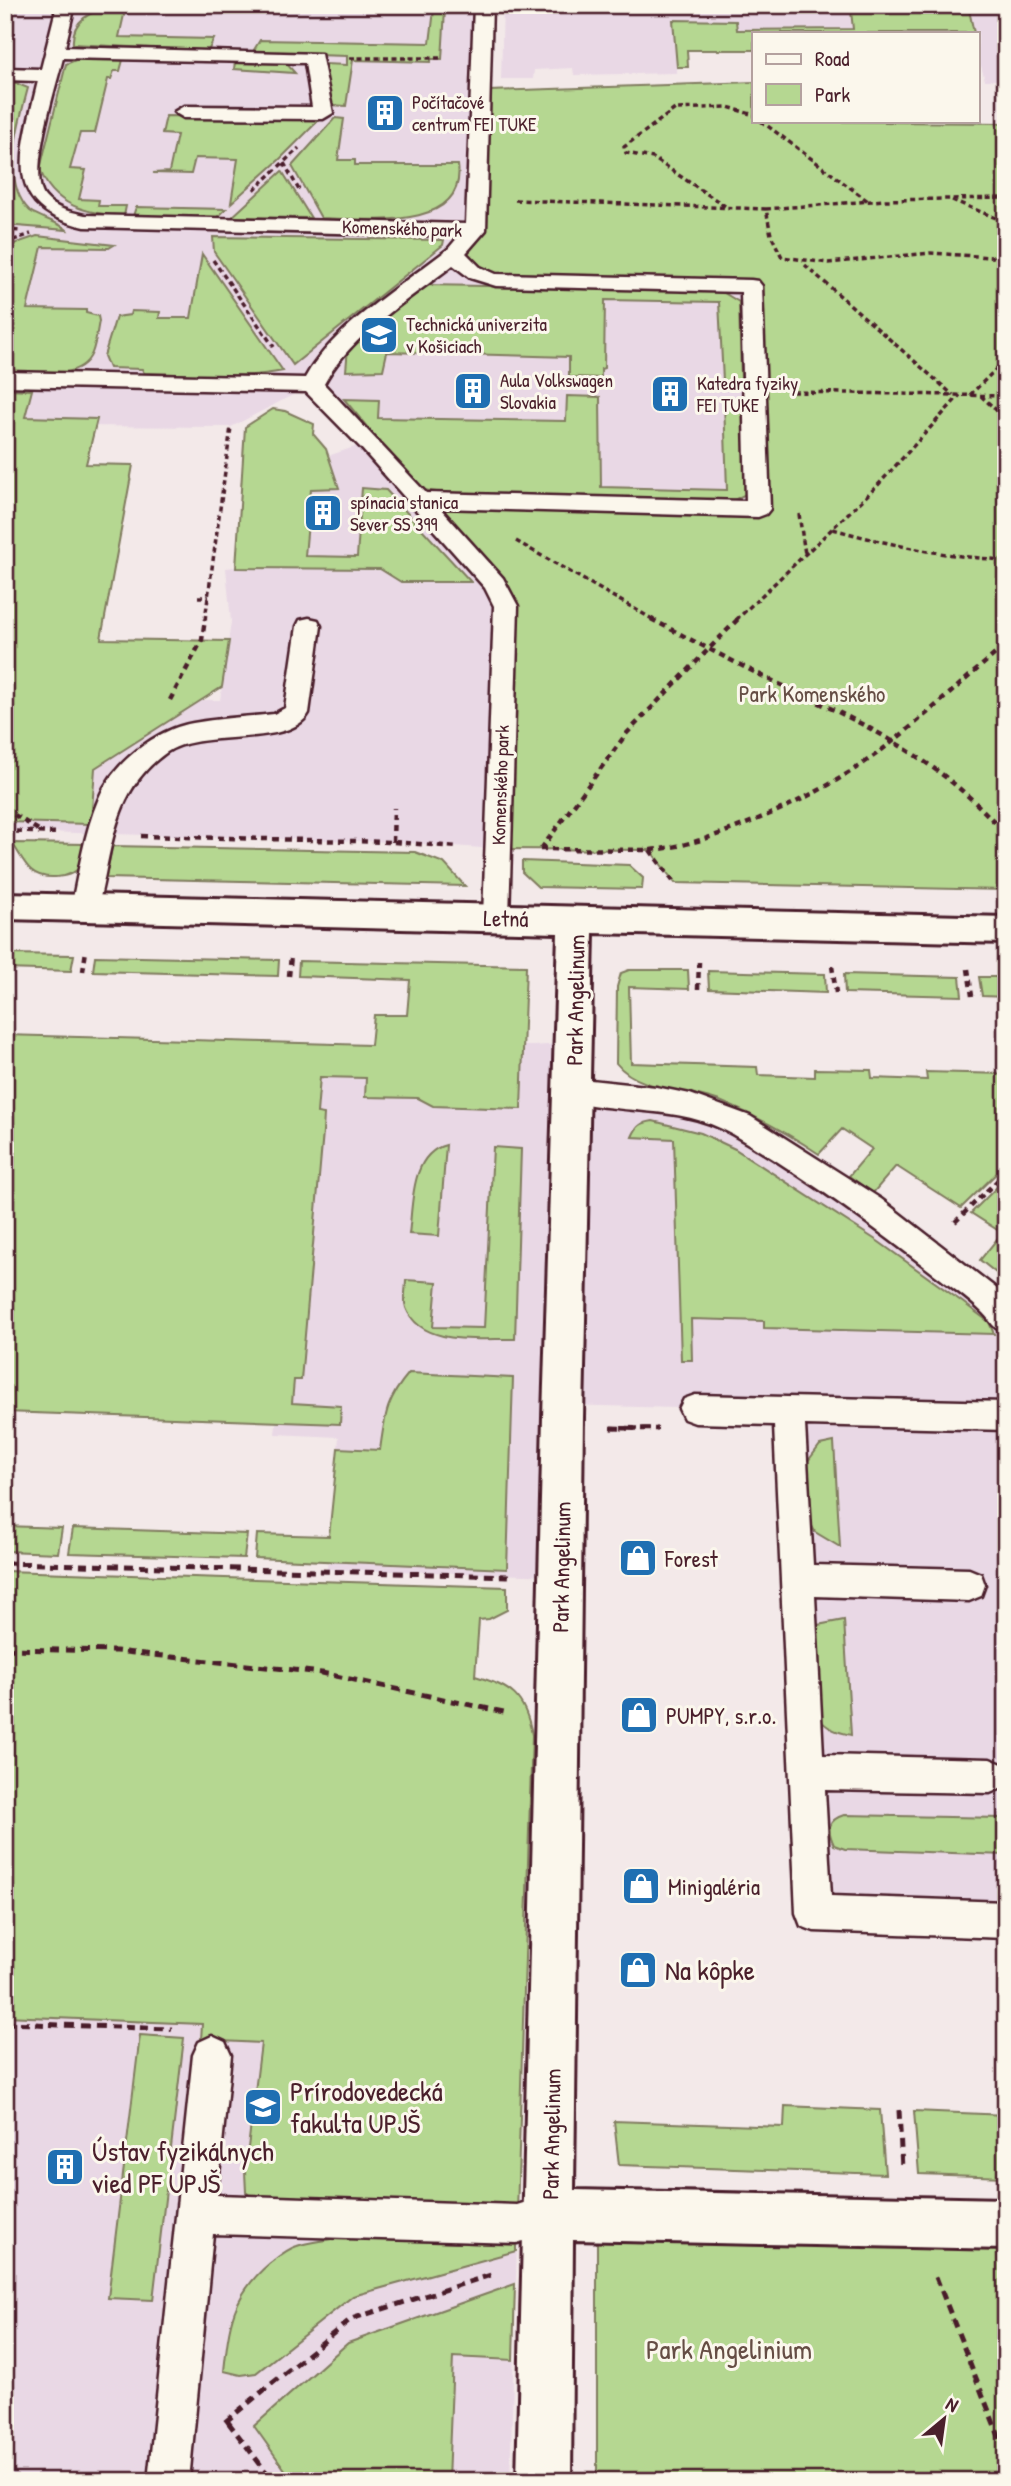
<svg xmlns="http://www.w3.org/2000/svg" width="1011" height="2486" font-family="'Patrick Hand',sans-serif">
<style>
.built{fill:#e9d8e5}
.green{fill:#b5d791;stroke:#807b5e;stroke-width:2}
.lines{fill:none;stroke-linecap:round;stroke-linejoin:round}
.service-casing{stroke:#4a1f2b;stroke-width:5}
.minor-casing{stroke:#4a1f2b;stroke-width:6}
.path-far2{stroke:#4a1f2b;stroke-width:3.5;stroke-dasharray:5 3.5;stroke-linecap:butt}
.path-far1{stroke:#4a1f2b;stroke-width:4.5;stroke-dasharray:6 5;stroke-linecap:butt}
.path{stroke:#4a1f2b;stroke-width:5;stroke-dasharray:9 6;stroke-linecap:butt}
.service{fill:#fbf7ec;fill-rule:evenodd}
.minor{fill:#fbf7ec;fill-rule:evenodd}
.labels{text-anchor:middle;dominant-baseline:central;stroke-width:6;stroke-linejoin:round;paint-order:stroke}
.far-poi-label{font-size:19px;fill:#4a1f2b;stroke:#fbf7ec;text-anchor:start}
.far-street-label{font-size:19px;fill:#4a1f2b;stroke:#fbf7ec}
.park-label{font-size:23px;fill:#654d44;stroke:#fbf7ec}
.street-label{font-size:23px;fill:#4a1f2b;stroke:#fbf7ec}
.poi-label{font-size:23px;fill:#4a1f2b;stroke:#fbf7ec;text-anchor:start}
.near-poi-label{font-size:28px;fill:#4a1f2b;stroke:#fbf7ec;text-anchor:start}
.near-park-label{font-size:28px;fill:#654d44;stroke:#fbf7ec}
</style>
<rect width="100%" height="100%" fill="#f3e9e9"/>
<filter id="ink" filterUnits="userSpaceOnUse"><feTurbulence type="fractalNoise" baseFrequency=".0143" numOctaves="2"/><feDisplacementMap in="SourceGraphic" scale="14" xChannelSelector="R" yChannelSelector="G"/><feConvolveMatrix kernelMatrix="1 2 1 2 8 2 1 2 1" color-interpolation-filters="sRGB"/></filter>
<g filter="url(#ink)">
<path class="built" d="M5,5H483L476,230L751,286L758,509L495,584L497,849L393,842L5,831V699L220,700L231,622L226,568L236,567L243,485L369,442L312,385L231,427L66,426L5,692Z
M503,5H1006V80H985L981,66L978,65V33H754V50H687L688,67H677V73L574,75L573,68L534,70L533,79H501Z
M574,1043L573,1090L717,1115L1006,1320V1920L814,1913L789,1411L564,1405L561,1576L327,1569L339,1437L275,1434L317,1056L371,1045L533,1046Z
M5,1717L532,1735L510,2481H5Z"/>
<path class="green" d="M118,6H126L119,37L214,39L208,51L73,44C71,18 96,9 118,6Z
M434,10H445L442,59H431V62L353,60L346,106L330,105L324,64L347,65V56L252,53L260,40L430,43Z
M969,10L974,33H754V50H687L688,67H677L673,20L736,21L737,30L853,29L851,11Z
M78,59L123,60L120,71H114L111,79H108L95,133H80L70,169L86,170L79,199L99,200L98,206H126L124,216C89,214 52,206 40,169L66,64Z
M235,62L286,63L295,73L234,69Z
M13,82L28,88C18,126 0,182 30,211C40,218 61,223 67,230L5,225V111Z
M754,82V121L1006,123V890L675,883L650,850L497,849L506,606L419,500L757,509L750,286L496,280L455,253L476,230L489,91Z
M166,116L321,118L279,160L231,203L238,159L195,158L191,174L153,173L169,172L177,135L162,134Z
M335,118L344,119L338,160H355V165H458C467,233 363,219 321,218L292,166Z
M282,171L311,218L232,217Z
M136,207L226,209L218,217L133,216Z
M37,236L114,245L109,248L42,247L27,309L86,310V313L98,316L99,321C97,331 96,343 92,353C80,383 30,372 5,372V247Z
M213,237L444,240L443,245L293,365L214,252Z
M202,254L283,371C238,380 190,374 144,373L142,369L109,368L104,356L116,317L130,315L131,311L160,312L159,318H191Z
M424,285L719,290L739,302L741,379L739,382L723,381L719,302L605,300L604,368L601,369V378L569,377V357L387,352L383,370L346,371L348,347L352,343Z
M5,389L32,390L25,417L97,419L86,464L133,465L101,639L229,641L222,687L95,768L91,824L5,822Z
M567,396L600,397L601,487L727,490L724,402L744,404L750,492L730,502L461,496L418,489L344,399L379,400L378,418L566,421Z
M273,409L285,411L314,424L313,434L326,449L339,488L311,489L305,556L357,557L362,488L386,490L471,582H401L380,569L236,568L245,427Z
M12,843L87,844C85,850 84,859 81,865C73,879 43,881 31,870C24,864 18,851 12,843Z
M112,846L415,852L444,863L465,886L106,878Z
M522,861L629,865L643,878L642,889L538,887L522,872Z
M5,954L74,955L71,971L5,969Z
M95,956L279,960L278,976L93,971Z
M299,961L526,966L521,1109L433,1106L418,1098L365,1097L366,1078L320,1077L317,1113L324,1114L323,1132L301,1380H294L292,1403L341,1406L340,1424L5,1412V1035L371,1045L374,1015H407L410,980L298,976Z
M629,970H688L689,989L629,987L631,1063L757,1067L758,1075L815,1077V1069L871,1070L872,1078L927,1080L926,1072L1006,1074V1164L961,1208L896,1166L873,1193L849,1176L872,1149L842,1129L819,1154C789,1134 756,1116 722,1102C690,1089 639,1092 616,1063L617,987L621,973Z
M708,971L825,974L826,993L709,989Z
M844,974L960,977L962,996L845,993Z
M979,977H1006V997L982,996Z
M653,1121L701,1133L735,1149L879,1242L961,1301L989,1322L994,1334L764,1328V1321L691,1319L692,1360H681L674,1139L632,1137C637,1125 641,1123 653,1121Z
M446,1145L439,1236L409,1234C413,1205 410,1154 446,1145Z
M493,1147L521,1149L515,1339C481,1338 421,1347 406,1308C403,1300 406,1288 406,1280L437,1282L433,1327L484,1328Z
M1006,1178V1281L980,1260L1002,1233L971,1213Z
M409,1373L513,1378L507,1569L255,1558L257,1534L329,1536L338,1448L380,1450C385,1415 386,1400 409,1373Z
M834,1442L840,1547L815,1532L810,1522L808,1461L820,1445Z
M5,1526L62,1528L58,1553L5,1551Z
M73,1528L247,1534L244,1558L69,1553Z
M5,1571L507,1587V1610L489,1619L479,1620L475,1676C511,1687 525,1695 532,1735L517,2213L257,2202L246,2192L245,2172L261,2043L201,2040L202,2024L5,2016Z
M844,1620L851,1735C837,1732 827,1729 818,1717L815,1633L818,1625Z
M844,1815L1002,1818L1005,1855L845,1849L834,1845C827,1830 827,1820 844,1815Z
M140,2035L184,2038L153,2300L108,2298Z
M785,2106L880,2110L885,2174L619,2165L614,2121L784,2127Z
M914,2111L1006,2115V2177L919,2174Z
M597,2214L1006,2224V2481H597Z
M335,2238L516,2245V2251L353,2296L256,2373L241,2375L224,2371C229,2324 232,2295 270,2263C278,2257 287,2249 297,2246C309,2242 323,2241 335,2238Z
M515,2284L513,2360L453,2357L448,2481H293L254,2426L348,2343Z"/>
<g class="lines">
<defs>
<path id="service" d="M57,5H75L65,47L321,54L333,113L323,119L184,118L174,112L184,106L312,107L305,63L63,58C56,87 27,176 45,197C55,209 71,212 85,215L466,224L474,5H492L486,230L466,253L480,267L496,274L751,280L758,281L762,286L770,509L766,514L758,517L440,508L503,578L518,606L509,918L505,925L496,928L487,925L483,918L494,606L485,588L361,448L306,392L5,386V372L305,378C333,327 402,285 448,249L459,236L85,227C0,208 21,153 38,81L5,80V68L41,69ZM453,265L470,278L496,286L741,292L746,501L426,493L324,384C350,335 410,299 453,265Z
M309,618L318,620L321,626L309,713C289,749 202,728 167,752C123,783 115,825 105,874C102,888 100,903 93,915L84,918L75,915L71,908C79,871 84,833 99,798C113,763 157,729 193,723C220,718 247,717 274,714L285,708L297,626L300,620Z
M572,1078L656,1087L690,1094L750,1116L881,1199L1006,1296V1333C993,1329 992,1322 983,1313C968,1298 950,1286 933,1273C869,1223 803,1175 732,1134C678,1103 616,1116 562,1098L558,1090L562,1082Z
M695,1395L1006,1402V1430L805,1425L813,1565L969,1569L981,1574L985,1585L981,1596L969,1601L815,1596L823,1755L990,1759L1002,1764L1006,1772L1002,1788L990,1793L825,1790L831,1896L1006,1902V1938L814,1931L801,1926L796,1913L774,1425L695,1423L684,1419L679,1409L684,1399Z
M212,2036L225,2042L231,2055L217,2195L517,2205L549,2195L563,2200L568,2214L563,2228L517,2243L213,2234L189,2481H148L193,2055L199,2042Z"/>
<path id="minor" d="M5,893L1006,917V943L593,933L583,1417L574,2190L1006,2199V2249L573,2240L571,2481H517L543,1417L558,933L5,919Z"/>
</defs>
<use href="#service" class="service-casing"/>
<use href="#minor" class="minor-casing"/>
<path class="path-far2" d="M350,58H443
M761,121L868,201
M284,163L299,190
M254,190L299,148
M515,200L766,209L771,235L782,257L828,263L930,253L1006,258
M952,200L1006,222
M725,206L653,158L626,153L624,147L675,109L728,107L754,115
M766,209L885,200L1006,198
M5,230L22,231
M5,243L31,234
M213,260L274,347
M805,265L953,395
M793,392L1006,396
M970,395L1006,359
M981,396L1006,419
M799,514L805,554
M833,529C891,545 946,557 1006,560
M516,541L654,620
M198,597H209
M205,620L231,427
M736,620L878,485L960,395"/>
<path class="path-far1" d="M651,619C692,640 733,662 775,682C865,724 940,758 1006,835
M170,700L202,640L205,619
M5,809L40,831
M5,831L59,833
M141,836L393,842L458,847
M393,842L394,808
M540,849L650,850L673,881
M541,849L627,733L738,619
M651,850C683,847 713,837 743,825C790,807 835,784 875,755C921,721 962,681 1006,645
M832,966L836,993
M968,969L972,996
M83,971L86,951
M289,976L291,956
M698,989L699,962
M955,1222L1006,1172
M610,1428L658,1429"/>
<path class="path" d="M611,1428L658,1429
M5,1563L512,1576
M5,1649L116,1651L322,1673L508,1713
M5,2023L172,2029
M899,2110L902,2169
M936,2277L1006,2454
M225,2422L351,2319L494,2274
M228,2422L273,2481"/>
<use href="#service" class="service"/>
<use href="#minor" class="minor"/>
</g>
</g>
<defs>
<symbol id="building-square" viewBox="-11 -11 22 22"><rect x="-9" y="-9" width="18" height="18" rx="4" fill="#1f6fb2" stroke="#fbf7ec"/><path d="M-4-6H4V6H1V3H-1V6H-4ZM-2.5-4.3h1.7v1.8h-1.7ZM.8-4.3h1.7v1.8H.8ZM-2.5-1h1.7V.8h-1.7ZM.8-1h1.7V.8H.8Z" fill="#fff"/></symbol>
<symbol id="university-square" viewBox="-11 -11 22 22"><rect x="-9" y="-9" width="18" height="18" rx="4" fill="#1f6fb2" stroke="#fbf7ec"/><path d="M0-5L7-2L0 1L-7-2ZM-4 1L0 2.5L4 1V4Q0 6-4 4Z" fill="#fff"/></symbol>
<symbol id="shop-square" viewBox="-11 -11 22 22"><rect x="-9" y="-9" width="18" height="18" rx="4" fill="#1f6fb2" stroke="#fbf7ec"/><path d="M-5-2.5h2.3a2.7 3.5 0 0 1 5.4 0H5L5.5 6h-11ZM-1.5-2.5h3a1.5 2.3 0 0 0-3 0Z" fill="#fff"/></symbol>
</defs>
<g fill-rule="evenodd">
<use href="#building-square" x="363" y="91" width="44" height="44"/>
<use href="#university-square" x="357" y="313" width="44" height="44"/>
<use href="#building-square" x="451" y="369" width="44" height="44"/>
<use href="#building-square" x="648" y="372" width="44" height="44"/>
<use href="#building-square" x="301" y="491" width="44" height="44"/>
<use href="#shop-square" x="616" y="1536" width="44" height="44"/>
<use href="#shop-square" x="617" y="1693" width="44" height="44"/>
<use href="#shop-square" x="619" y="1864" width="44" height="44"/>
<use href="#shop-square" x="616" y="1948" width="44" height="44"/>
<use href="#university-square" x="241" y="2085" width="44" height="44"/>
<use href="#building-square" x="43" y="2145" width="44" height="44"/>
</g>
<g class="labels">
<g class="far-poi-label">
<text x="412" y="102">Počítačové<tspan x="412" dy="22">centrum FEI TUKE</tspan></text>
<text x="406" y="324">Technická univerzita<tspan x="406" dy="22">v Košiciach</tspan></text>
<text x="500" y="380">Aula Volkswagen<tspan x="500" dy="22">Slovakia</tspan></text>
<text x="697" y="383">Katedra fyziky<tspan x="697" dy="22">FEI TUKE</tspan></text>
<text x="350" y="502">spínacia stanica<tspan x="350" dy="22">Sever SS 399</tspan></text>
</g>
<g class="far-street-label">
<text transform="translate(402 228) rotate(2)">Komenského park</text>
<text transform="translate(500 785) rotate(-88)">Komenského park</text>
</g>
<g class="park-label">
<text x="812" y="693">Park Komenského</text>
</g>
<g class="street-label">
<text transform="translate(506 918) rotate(1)">Letná</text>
<text transform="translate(575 1000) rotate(-89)">Park Angelinum</text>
<text transform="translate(561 1567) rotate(-89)">Park Angelinum</text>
<text transform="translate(551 2134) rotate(-89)">Park Angelinum</text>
</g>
<g class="poi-label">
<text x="665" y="1558">Forest</text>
<text x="666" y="1715">PUMPY, s.r.o.</text>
<text x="668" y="1886">Minigaléria</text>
</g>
<g class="near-poi-label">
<text x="665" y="1970">Na kôpke</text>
<text x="290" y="2091">Prírodovedecká<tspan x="290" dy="32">fakulta UPJŠ</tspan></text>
<text x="92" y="2151">Ústav fyzikálnych<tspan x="92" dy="32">vied PF UPJŠ</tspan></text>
</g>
<g class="near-park-label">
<text x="729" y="2349">Park Angelinium</text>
</g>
</g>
<rect width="1011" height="2486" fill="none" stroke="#fbf7ec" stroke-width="28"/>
<rect x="14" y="14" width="983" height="2458" fill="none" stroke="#4a1f2b" stroke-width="2.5" filter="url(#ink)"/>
<rect x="752" y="32" width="228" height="91" fill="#fbf7ec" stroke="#b4a19f" stroke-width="2"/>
<rect x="766" y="54" width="35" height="10" fill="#fbf7ec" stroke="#b4a19f" stroke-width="2"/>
<text x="815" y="66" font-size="21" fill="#4a1f2b">Road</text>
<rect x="766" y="84" width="35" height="21" fill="#b5d791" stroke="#b4a19f" stroke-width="2"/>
<text x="815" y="102" font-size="21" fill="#4a1f2b">Park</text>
<g transform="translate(944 2419) rotate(29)" stroke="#fbf7ec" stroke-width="5" paint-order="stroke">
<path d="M0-5L12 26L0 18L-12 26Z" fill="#4a1f2b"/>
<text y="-10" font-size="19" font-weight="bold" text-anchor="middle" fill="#4a1f2b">N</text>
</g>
</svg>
